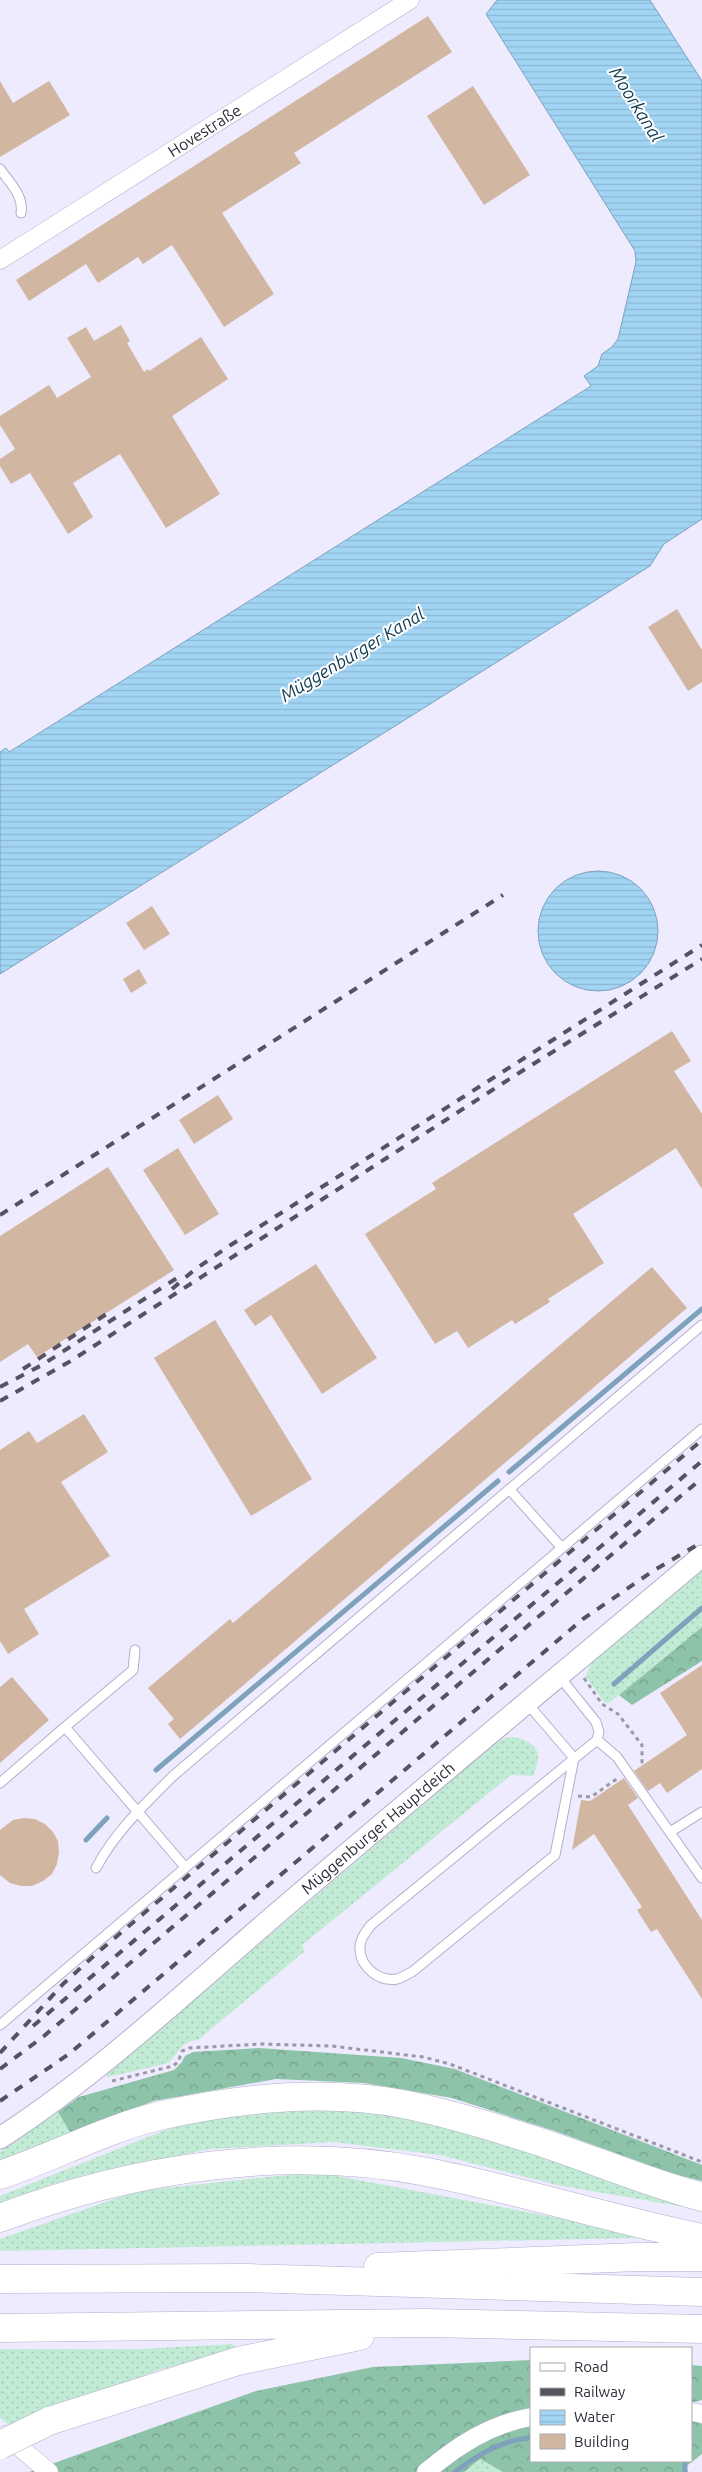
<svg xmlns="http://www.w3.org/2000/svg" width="702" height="2472" font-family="Ubuntu,sans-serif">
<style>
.grass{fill:url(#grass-dots)}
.forest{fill:url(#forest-crowns)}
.water{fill:url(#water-rules);stroke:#7fa2bc}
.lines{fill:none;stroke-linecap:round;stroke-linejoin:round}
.stream{stroke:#7fa2bc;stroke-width:5}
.building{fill:#d1b6a1}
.service-casing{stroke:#b4aecc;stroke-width:11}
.minor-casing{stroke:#b4aecc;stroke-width:19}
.tertiary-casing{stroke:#b4aecc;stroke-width:23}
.motorway-casing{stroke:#b4aecc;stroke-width:29}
.path{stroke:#9b98a8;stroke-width:3;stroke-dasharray:4 4;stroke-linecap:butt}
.service{stroke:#fff;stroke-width:9}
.minor{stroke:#fff;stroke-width:18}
.tertiary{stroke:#fff;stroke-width:21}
.motorway{stroke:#fff;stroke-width:28}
.rail{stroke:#555360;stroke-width:4;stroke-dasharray:9 9;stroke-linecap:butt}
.motorway-bridge-casing{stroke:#b4aecc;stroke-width:29;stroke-linecap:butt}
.motorway-bridge{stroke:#fff;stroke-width:28}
.labels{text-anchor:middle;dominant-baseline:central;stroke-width:4;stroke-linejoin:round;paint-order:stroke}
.street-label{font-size:16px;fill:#2e2c38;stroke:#fff}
.water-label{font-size:18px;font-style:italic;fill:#0f394f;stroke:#fff}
</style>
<defs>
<pattern id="grass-dots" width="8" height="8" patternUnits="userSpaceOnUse" patternTransform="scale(1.25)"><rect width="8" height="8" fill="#c1ebd4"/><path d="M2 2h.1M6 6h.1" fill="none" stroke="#a6cab7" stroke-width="1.8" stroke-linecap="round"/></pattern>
<pattern id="forest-crowns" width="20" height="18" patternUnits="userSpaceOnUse" patternTransform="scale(1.25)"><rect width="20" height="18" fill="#8dc3a8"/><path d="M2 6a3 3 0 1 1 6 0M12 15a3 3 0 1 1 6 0" fill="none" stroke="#749f8a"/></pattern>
<pattern id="water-rules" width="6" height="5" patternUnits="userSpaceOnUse" patternTransform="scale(1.25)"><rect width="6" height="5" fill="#a2d5f4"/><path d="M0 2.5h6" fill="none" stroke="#8cb7d2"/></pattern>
</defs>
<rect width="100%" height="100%" fill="#eeebfe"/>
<path class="grass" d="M702,1568V1627L609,1703L604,1702L586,1676L591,1662Z
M514,1737C539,1743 543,1753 533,1776L511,1775L302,1945L305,1951L198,2040C180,2041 179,2054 168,2063L108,2077L106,2075L496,1742L505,1738Z
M366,2107L440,2122L702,2210L557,2185L440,2155L333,2142L210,2149L90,2174L53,2184L0,2203V2196L183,2123L217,2113Z
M58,2112L70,2132L0,2162V2152Z
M316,2172L627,2231L637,2238L0,2251V2239L137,2191Z
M232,2344L241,2350L158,2370L12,2427L0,2418V2349H142Z
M480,2459L503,2472H464Z"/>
<path class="forest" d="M702,1627V1661L632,1705L619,1695Z
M259,2048L401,2058L455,2069L702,2165V2181L673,2174L555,2131L452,2098L364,2083L276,2079L154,2101L70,2132L58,2112L79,2097L174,2070L181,2063L185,2056L193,2052Z
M531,2360V2461H691V2419L702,2424V2454L684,2468L688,2472H503L480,2459L464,2472H29L256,2391L373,2367Z
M691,2365L702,2366V2400L691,2403Z"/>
<path class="water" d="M497,0H650L702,81V519L664,544L650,566L0,974V752L6,748L9,752L591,386L584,376L598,366L602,354L612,347L618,339L636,262L635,251L486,14Z
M538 931a60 60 0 1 1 120 0a60 60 0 1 1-120 0Z"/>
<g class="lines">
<path class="stream" d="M509,1472L702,1309
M614,1684L702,1608
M156,1770L498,1481
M86,1840L107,1818
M455,2472C476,2456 504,2439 531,2438
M685,2472V2461"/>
</g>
<path class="building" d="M428,16L452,52L294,153L301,163L222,213L274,294L224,327L172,245L143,264L138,257L98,283L86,264L29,301L16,280Z
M0,81L13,103L49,81L70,115L0,157Z
M473,86L530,175L484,205L427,116Z
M121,325L130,341L127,343L144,372L148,369L149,371L201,337L228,379L172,416L220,494L166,528L120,454L73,483L93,517L68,534L30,473L11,484L0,466V459L15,449L0,425V416L49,385L57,398L91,377L67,338L86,327L94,341Z
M677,609L702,650V682L688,691L648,627Z
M152,906L170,934L144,950L126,923Z
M139,969L147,983L131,993L123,979Z
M672,1031L691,1061L674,1071L702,1114V1189L676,1148L573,1214L604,1263L548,1299L550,1302L515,1324L512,1320L468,1348L457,1331L435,1344L365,1234L436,1189L432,1183Z
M218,1095L233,1119L194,1144L179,1120Z
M178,1148L219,1214L185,1235L143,1170Z
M108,1167L174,1270L37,1357L28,1344L0,1362V1236Z
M316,1264L377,1358L322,1394L271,1315L255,1326L244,1310Z
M652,1267L687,1308L180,1739L168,1724L174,1719L148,1688L230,1619L233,1623Z
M215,1320L312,1479L251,1516L154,1358Z
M84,1414L108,1452L61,1482L110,1556L24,1609L39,1634L8,1654L0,1641V1450L29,1431L37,1443Z
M702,1665V1769L667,1793L660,1783L648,1791L634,1771L687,1735L660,1693Z
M12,1677L49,1720L0,1763V1687Z
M624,1778L638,1798L628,1805L702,1920V1999L657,1929L651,1932L637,1910L642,1907L594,1834L572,1850L581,1800L590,1801Z
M24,1818L35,1819L45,1824L53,1832L58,1841L59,1852L57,1864L52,1874L43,1881L32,1886H21L10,1883L0,1875V1830L13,1820Z"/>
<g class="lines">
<defs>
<path id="service" d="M0,169C10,183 24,196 21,213
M509,1489L562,1548
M135,1650L133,1670L65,1727L185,1867
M559,1676L596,1722L599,1732L597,1740L371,1925C365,1933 359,1940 360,1950C361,1968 380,1982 397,1979C402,1978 407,1974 412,1972L555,1855L574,1758
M527,1703L574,1758
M597,1740L617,1757L702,1878
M0,1783L65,1727
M670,1832L702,1812
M96,1868C115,1832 145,1804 173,1776L702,1325
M0,2025L702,1429"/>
<g id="minor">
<path id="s1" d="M0,260L410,0"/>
<path d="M691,2412L702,2414"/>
<path d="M5,2435L49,2472"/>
<path d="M426,2472C457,2446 490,2424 531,2417"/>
</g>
<g id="tertiary">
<path id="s2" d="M0,2138C97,2075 180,1997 267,1922C411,1798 557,1678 702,1556"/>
</g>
<path id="motorway" d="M0,2175C54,2157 107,2128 163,2115C241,2098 323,2089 403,2104C448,2113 494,2127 537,2141C592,2159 646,2182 702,2197
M0,2218C135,2167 284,2145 427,2172C519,2190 610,2219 702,2238
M378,2267L639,2257H702
M0,2279L247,2278L702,2292
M0,2328L426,2323L702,2329
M49,2421L238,2361L360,2336"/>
</defs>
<use href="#service" class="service-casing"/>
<use href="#minor" class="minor-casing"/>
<use href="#tertiary" class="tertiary-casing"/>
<use href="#motorway" class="motorway-casing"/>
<path class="path" d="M584,1678L602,1704L618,1714L642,1745V1762L638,1765
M578,1796L591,1797L618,1778
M112,2081L173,2066L178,2062L182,2051L189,2048L261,2044L332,2046L423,2057L450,2064L702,2162"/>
<use href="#service" class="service"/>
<use href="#minor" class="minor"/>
<use href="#tertiary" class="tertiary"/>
<use href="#motorway" class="motorway"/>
<path class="rail" d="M0,1215L503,895
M172,1289L193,1271L226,1248L702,945
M23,1369L111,1311
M0,1387L42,1365L177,1278
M0,1401L69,1362L522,1071L702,959
M33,2026L702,1461
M0,2053L63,1984L97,1953L702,1440
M0,2069L44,2036L702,1478
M0,2101L69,2054L583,1619L653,1571L702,1542"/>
<defs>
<path id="motorway-bridge" d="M0,2445L49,2421"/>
</defs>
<use href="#motorway-bridge" class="motorway-bridge-casing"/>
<use href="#motorway-bridge" class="motorway-bridge"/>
</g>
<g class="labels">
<g class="street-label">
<text stroke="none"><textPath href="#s1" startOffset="242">Hovestraße</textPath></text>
<text stroke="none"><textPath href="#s2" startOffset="489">Müggenburger Hauptdeich</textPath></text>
</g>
<g class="water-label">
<text transform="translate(637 104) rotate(58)">Moorkanal</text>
<text transform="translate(352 654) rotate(-31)">Müggenburger Kanal</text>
</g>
</g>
<rect x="530" y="2347" width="162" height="115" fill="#ffffff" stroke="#ababaf"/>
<rect x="540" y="2363" width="25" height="8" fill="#ffffff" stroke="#ababaf"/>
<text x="574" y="2372" font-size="15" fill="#2e2c38">Road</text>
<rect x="540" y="2388" width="25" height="8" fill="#555360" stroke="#ababaf"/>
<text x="574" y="2397" font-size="15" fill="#2e2c38">Railway</text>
<rect x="540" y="2410" width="25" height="15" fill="url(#water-rules)" stroke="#ababaf"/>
<text x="574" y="2422" font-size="15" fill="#2e2c38">Water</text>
<rect x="540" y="2434" width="25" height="15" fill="#d1b6a1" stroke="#ababaf"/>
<text x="574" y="2447" font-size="15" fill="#2e2c38">Building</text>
</svg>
